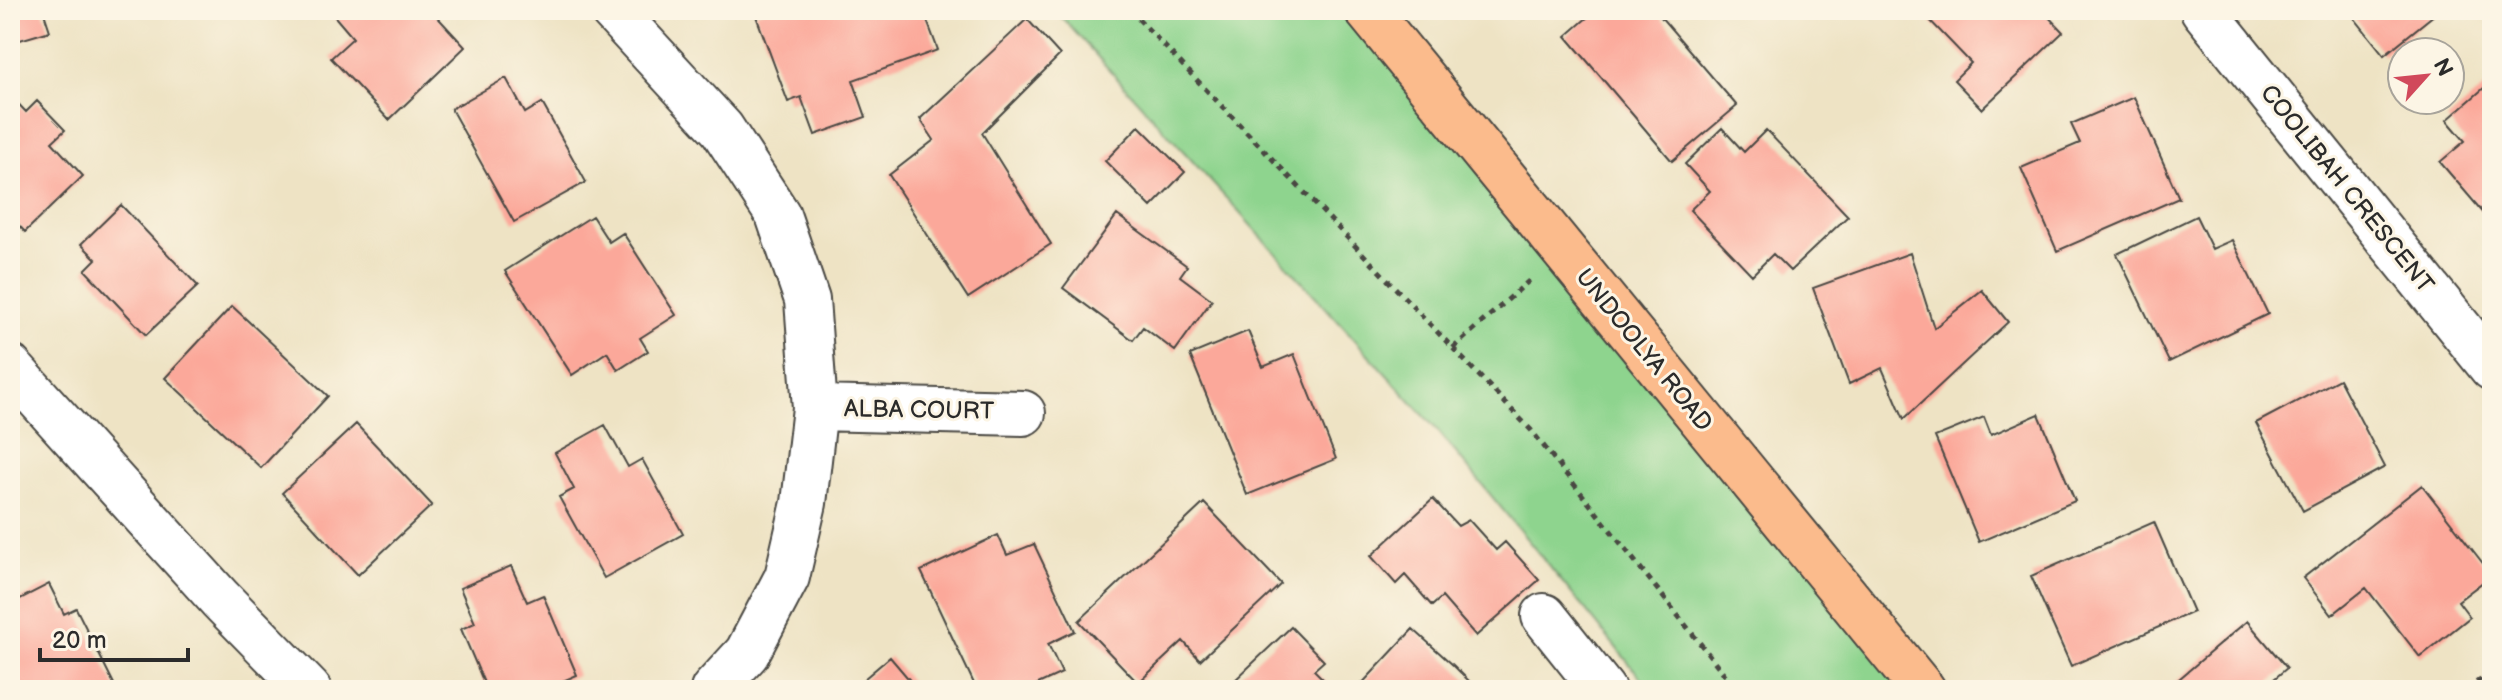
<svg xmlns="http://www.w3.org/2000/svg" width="2502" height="700" font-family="'Balsamiq Sans',sans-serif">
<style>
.grass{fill:#8ed48e;stroke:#5c805c;stroke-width:2}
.building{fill:#fba89a}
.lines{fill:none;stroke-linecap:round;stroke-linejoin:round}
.minor-casing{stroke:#484742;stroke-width:48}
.major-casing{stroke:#484742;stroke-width:48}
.path{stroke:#484742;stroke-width:5;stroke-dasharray:6 6;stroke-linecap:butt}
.minor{stroke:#fff;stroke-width:44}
.major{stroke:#fbbb8c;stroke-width:44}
.labels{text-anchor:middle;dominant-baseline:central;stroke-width:6;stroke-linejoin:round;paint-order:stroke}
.street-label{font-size:24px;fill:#2b2b2b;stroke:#fcf5e5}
</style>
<rect width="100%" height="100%" fill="#fcf5e5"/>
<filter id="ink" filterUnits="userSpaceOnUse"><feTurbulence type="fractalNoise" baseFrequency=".0125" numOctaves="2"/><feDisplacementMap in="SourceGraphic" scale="16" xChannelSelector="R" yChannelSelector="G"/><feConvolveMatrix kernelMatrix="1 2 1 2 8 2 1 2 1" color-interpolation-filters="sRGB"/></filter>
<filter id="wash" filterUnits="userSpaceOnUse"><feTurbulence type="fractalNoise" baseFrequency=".006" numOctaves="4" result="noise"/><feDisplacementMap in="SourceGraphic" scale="32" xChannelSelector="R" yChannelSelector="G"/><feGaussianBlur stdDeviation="1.8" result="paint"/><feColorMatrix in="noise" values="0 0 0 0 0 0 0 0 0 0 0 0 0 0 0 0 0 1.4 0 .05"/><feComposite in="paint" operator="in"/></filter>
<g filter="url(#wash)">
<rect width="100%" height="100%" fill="#eee3c4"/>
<path class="grass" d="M1055,10H1367L1923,690H1651L1438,431Z"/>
<g id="blocks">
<path class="building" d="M10,10H43L50,31L10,43Z
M331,10H431L465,47L389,120L331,58L353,38L330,11Z
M764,10H923L938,50L853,80L866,117L815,135L801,97L788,102L755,13Z
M1596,10H1636L1637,12L1655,10L1737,106L1672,161L1566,36Z
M1920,10H2042L2063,32L1982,109L1954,80L1971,63Z
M2348,10H2440L2384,55Z
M1027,19L1060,55L982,133L1051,244L968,298L889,175L934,140L920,119Z
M506,78L525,113L542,103L586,182L514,222L451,109Z
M2492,81V223L2440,162L2465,141L2447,120Z
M10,95L26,112L37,101L65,130L52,142L83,176L25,232L10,216Z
M2134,97L2179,198L2057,251L2021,168L2080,143L2071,124Z
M1139,126L1185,172L1151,207L1105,161Z
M1722,128L1744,152L1766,130L1848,216L1790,271L1773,254L1752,275L1690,210L1710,191L1685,164Z
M121,205L198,286L146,335L85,270L96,259L81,244Z
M1117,215L1187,266L1180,276L1212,300L1175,351L1143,327L1133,340L1063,288Z
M592,216L609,242L623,233L676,315L640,338L648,351L618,370L607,352L572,375L505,271Z
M2196,216L2212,249L2232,240L2268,314L2169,362L2117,254Z
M1910,253L1934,328L1982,290L2008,322L1904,419L1882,368L1849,384L1813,288Z
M232,306L328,396L261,468L165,378Z
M1248,331L1263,367L1294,354L1336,459L1247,495L1190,355Z
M2339,379L2385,467L2303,511L2256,423Z
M2039,414L2075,501L1979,542L1935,437L1984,417L1991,435Z
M356,424L432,505L358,575L282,493Z
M605,425L628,467L642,459L683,534L604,578L559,497L574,489L555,453Z
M2422,485L2492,575L2458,601L2470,617L2420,657L2366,588L2332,615L2303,578Z
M1433,499L1458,526L1469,520L1496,550L1505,542L1539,580L1476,636L1442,597L1432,606L1405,575L1396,584L1371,556Z
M1204,503L1281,584L1200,660L1183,641L1138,683L1079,621Z
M2154,522L2193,612L2071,666L2031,576Z
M998,535L1007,555L1034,544L1075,631L1048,644L1062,673L1025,690H977L921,571Z
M511,566L527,602L543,595L577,675L542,690H487L461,629L475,623L460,588Z
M49,584L64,614L76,608L117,690H10V604Z
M2247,621L2287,668L2261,690H2166Z
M1291,627L1324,661L1314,670L1334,690H1241L1233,682Z
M1413,629L1453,665L1478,690H1356Z
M890,657L918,690H851Z"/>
</g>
</g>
<g filter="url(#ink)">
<use href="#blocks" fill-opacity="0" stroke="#484742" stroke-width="2"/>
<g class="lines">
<defs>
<path id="minor" d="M612,10L722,129L778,215L807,300L815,408L804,503L787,577L747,653L713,690
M2203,10L2492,368
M10,367L220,599L309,690
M815,408L1023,413
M1544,616L1603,690"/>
<path id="major" d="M1367,10L1923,690"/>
</defs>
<use href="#minor" class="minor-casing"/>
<use href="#major" class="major-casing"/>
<path class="path" d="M1130,10L1531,430L1737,690
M1453,348L1530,280
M2467,690L2492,670"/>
<use href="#minor" class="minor"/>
<use href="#major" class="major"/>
</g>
</g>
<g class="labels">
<g class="street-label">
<text transform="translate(2347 189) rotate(51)">COOLIBAH CRESCENT</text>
<text transform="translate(1644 350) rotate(51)">UNDOOLYA ROAD</text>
<text transform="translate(919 410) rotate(1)">ALBA COURT</text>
</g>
</g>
<rect width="2502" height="700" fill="none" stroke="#fcf5e5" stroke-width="40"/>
<g transform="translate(2426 76) rotate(63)"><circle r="38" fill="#fcf5e5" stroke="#a8a49b" stroke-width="2"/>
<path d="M0-6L14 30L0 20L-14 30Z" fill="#d1495b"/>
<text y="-12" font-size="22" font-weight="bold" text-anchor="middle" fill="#2b2b2b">N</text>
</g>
<path d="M40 648v12h148v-12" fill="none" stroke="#2b2b2b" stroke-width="4"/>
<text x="52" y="648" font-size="24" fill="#2b2b2b" stroke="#fcf5e5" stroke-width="6" paint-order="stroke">20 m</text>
</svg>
